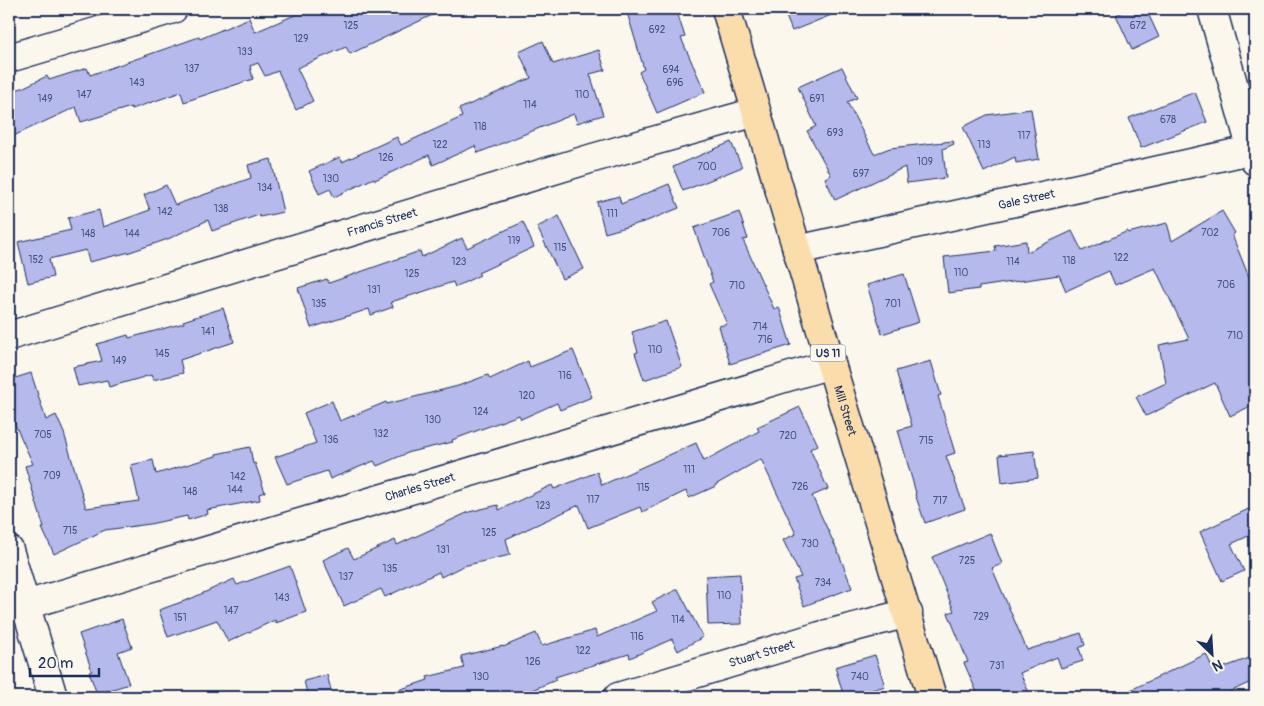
<svg xmlns="http://www.w3.org/2000/svg" width="1264" height="706" font-family="Pangolin,sans-serif">
<style>
.building{fill:#b6b9eb;stroke:#1b2f5e}
.lines{fill:none;stroke-linecap:round;stroke-linejoin:round}
.street-casing{stroke:#1b2f5e;stroke-width:31}
.highway-casing{stroke:#1b2f5e;stroke-width:31}
.street{stroke:#fbf7ec;stroke-width:28}
.highway{stroke:#faddab;stroke-width:28}
.labels{text-anchor:middle;dominant-baseline:central;stroke-width:5;stroke-linejoin:round;paint-order:stroke}
.number-label{font-size:10px;fill:#425281}
.shield{fill:#fbf7ec;stroke:#5e6b89;stroke-width:1}
.shield-label{font-size:11px;font-weight:bold;fill:#1b2f5e}
.street-label{font-size:12px;fill:#1b2f5e;stroke:#fbf7ec}
</style>
<rect width="100%" height="100%" fill="#fbf7ec"/>
<filter id="ink" filterUnits="userSpaceOnUse"><feTurbulence type="fractalNoise" baseFrequency=".02" numOctaves="2"/><feDisplacementMap in="SourceGraphic" scale="10" xChannelSelector="R" yChannelSelector="G"/><feConvolveMatrix kernelMatrix="1 2 1 2 8 2 1 2 1" color-interpolation-filters="sRGB"/></filter>
<g filter="url(#ink)">
<path class="building" d="M309,9H445L350,54L346,47L297,68L313,101L296,110L278,71L265,76L258,63L250,66L253,79L184,102L181,92L132,109L131,107L81,122L76,107L9,138V92L22,88L47,76L49,80L87,68L90,75L199,37L200,39L249,18L255,32Z
M626,9H676L685,37L681,38L705,92L657,113L639,72L644,69Z
M783,9H846L792,31Z
M1129,9H1146L1159,37L1132,50L1116,15Z
M543,41L553,64L599,50L605,70L590,74L603,115L577,123L574,114L478,153L475,146L433,165L429,155L375,180L374,178L334,197L330,189L319,194L309,171L340,157L342,162L397,137L401,145L462,117L459,109L531,78L519,52Z
M842,67L857,98L847,102L874,154L890,148L953,141L954,144L943,149L946,178L907,183L905,167L835,200L825,178L831,175L807,131L816,126L798,87Z
M1195,92L1207,122L1141,148L1129,118Z
M1031,109L1039,159L1016,163L1015,157L984,172L963,127L987,115Z
M731,142L742,167L683,191L673,167Z
M271,159L283,212L260,217L259,215L212,231L208,220L168,239L130,252L89,262L86,250L49,259L53,277L28,283L18,242L71,230L68,218L99,210L103,227L150,210L144,195L166,185L175,205L251,178L248,165Z
M669,184L679,208L647,221L605,233L597,202L619,196L621,204Z
M1222,211L1235,233L1232,235L1255,292V404L1230,416L1215,383L1146,416L1136,397L1166,383L1159,345L1189,339L1155,268L1115,285L1109,271L1066,291L1059,275L979,287V289L948,293L944,257L996,251L995,246L1026,241L1027,252L1072,231L1082,251L1128,231V233L1167,223L1172,241Z
M739,212L748,239L743,240L774,309L779,307L791,345L730,364L719,326L727,324L709,284L713,282L694,228Z
M559,216L584,269L562,279L537,227Z
M523,222L534,247L478,273L480,275L455,287L453,282L391,302L393,307L371,315L369,309L311,328L298,288L327,279L329,283L420,251L422,257L462,238L467,248Z
M904,274L919,322L882,334L867,285Z
M223,308L234,342L180,360L183,373L153,380L151,375L109,387L107,380L78,386L73,367L102,361L97,344L128,335L129,338L184,323L183,321Z
M666,321L682,367L644,380L635,353L638,352L632,332Z
M573,350L592,397L560,410L557,403L521,419L519,415L452,440L453,442L410,452L377,466L374,461L330,479L327,471L287,484L275,457L316,443L304,413L332,401L340,421L386,402L387,404L458,386L488,375L490,379L528,361L530,367Z
M931,361L941,395L938,396L955,453L946,456L965,509L925,523L915,494L916,493L898,430L912,426L896,371Z
M31,373L46,420L56,415L64,433L86,508L139,501L131,465L153,460L156,474L216,456V454L250,447L253,464L255,463L265,492L259,494L260,500L207,510L208,514L188,520L187,516L150,524L105,530L54,554L42,528H44L25,466L33,464L9,411V380Z
M800,407L818,445L810,449L828,489L812,496L839,554L852,588L804,606L794,579L801,577L783,540L796,534L761,459L715,485L716,486L689,498L686,491L642,512L640,507L588,528L579,505L506,539L510,555L463,566L441,577L439,572L385,597L381,589L344,606L323,560L348,548L354,559L395,540L397,545L469,512L498,505L499,510L552,485L554,489L597,472L602,485L696,443L704,461L759,431L757,427Z
M1034,451L1038,478L1002,483L999,455Z
M1255,506V533L1231,544L1244,571L1222,581L1200,532Z
M990,533L1002,564L992,568L1027,650L1081,633L1085,645L1079,648L1083,661L1061,668L1057,657L1020,673L1031,697H979L964,663L968,662L948,613L954,611L932,557Z
M290,566L306,612L276,623L275,620L228,642L217,620L168,637L159,610L190,599L234,579L237,585Z
M740,574L742,624L708,625L706,576Z
M678,589L703,637L678,651L672,639L630,658L629,654L555,677L556,680L515,697H387L386,694L428,680L427,677L464,668L461,656L503,646V647L536,633L542,646L595,630L597,637L657,611L652,602Z
M122,619L132,647L118,652L129,684L97,694L89,672L92,671L79,634Z
M1206,654L1214,671L1255,656V680L1219,697H1116Z
M875,655L885,686L850,697H844L835,667Z
M327,675L333,697H308L304,681Z"/>
<g class="lines">
<defs>
<g id="street">
<path d="M1212,9L1255,161"/>
<path d="M9,58L173,9"/>
<path id="s1" d="M797,250L1255,149"/>
<path id="s2" d="M9,336L593,158L756,112"/>
<path d="M9,550L53,697"/>
<path id="s3" d="M9,610L831,364"/>
<path id="s4" d="M618,697L820,636L908,613"/>
</g>
<g id="highway">
<path id="s5" d="M726,9L831,364L932,697"/>
</g>
</defs>
<use href="#street" class="street-casing"/>
<use href="#highway" class="highway-casing"/>
<use href="#street" class="street"/>
<use href="#highway" class="highway"/>
</g>
</g>
<g class="labels">
<g class="number-label">
<text x="351" y="26">125</text>
<text x="1138" y="26">672</text>
<text x="657" y="30">692</text>
<text x="301" y="39">129</text>
<text x="245" y="52">133</text>
<text x="192" y="69">137</text>
<text x="671" y="70">694</text>
<text x="137" y="83">143</text>
<text x="675" y="83">696</text>
<text x="84" y="95">147</text>
<text x="582" y="95">110</text>
<text x="45" y="99">149</text>
<text x="817" y="99">691</text>
<text x="530" y="105">114</text>
<text x="1168" y="120">678</text>
<text x="480" y="127">118</text>
<text x="835" y="133">693</text>
<text x="1024" y="136">117</text>
<text x="440" y="145">122</text>
<text x="984" y="145">113</text>
<text x="386" y="158">126</text>
<text x="925" y="162">109</text>
<text x="707" y="167">700</text>
<text x="861" y="174">697</text>
<text x="331" y="179">130</text>
<text x="265" y="188">134</text>
<text x="221" y="209">138</text>
<text x="165" y="212">142</text>
<text x="612" y="214">111</text>
<text x="721" y="233">706</text>
<text x="1210" y="233">702</text>
<text x="88" y="234">148</text>
<text x="132" y="234">144</text>
<text x="514" y="241">119</text>
<text x="560" y="248">115</text>
<text x="1121" y="258">122</text>
<text x="36" y="260">152</text>
<text x="1069" y="261">118</text>
<text x="459" y="262">123</text>
<text x="1013" y="262">114</text>
<text x="961" y="273">110</text>
<text x="412" y="274">125</text>
<text x="1226" y="285">706</text>
<text x="737" y="286">710</text>
<text x="374" y="290">131</text>
<text x="319" y="304">135</text>
<text x="893" y="304">701</text>
<text x="760" y="327">714</text>
<text x="208" y="332">141</text>
<text x="1235" y="336">710</text>
<text x="765" y="340">716</text>
<text x="655" y="350">110</text>
<text x="162" y="354">145</text>
<text x="119" y="361">149</text>
<text x="565" y="376">116</text>
<text x="527" y="396">120</text>
<text x="481" y="412">124</text>
<text x="433" y="420">130</text>
<text x="381" y="434">132</text>
<text x="43" y="435">705</text>
<text x="788" y="436">720</text>
<text x="331" y="440">136</text>
<text x="926" y="441">715</text>
<text x="689" y="470">111</text>
<text x="52" y="476">709</text>
<text x="238" y="477">142</text>
<text x="800" y="487">726</text>
<text x="643" y="488">115</text>
<text x="235" y="490">144</text>
<text x="190" y="492">148</text>
<text x="593" y="500">117</text>
<text x="940" y="501">717</text>
<text x="543" y="506">123</text>
<text x="70" y="531">715</text>
<text x="489" y="533">125</text>
<text x="810" y="544">730</text>
<text x="443" y="550">131</text>
<text x="967" y="561">725</text>
<text x="390" y="569">135</text>
<text x="346" y="577">137</text>
<text x="823" y="583">734</text>
<text x="724" y="596">110</text>
<text x="282" y="598">143</text>
<text x="231" y="611">147</text>
<text x="981" y="617">729</text>
<text x="180" y="618">151</text>
<text x="678" y="620">114</text>
<text x="637" y="637">116</text>
<text x="583" y="651">122</text>
<text x="533" y="662">126</text>
<text x="997" y="666">731</text>
<text x="481" y="677">130</text>
<text x="860" y="677">740</text>
</g>
<rect class="shield" x="810.5" y="344.5" width="35" height="17" rx="4"/>
<g class="shield-label">
<text x="828" y="353">US 11</text>
</g>
<g class="street-label">
<text stroke="none"><textPath href="#s1" startOffset="235">Gale Street</textPath></text>
<text stroke="none"><textPath href="#s2" startOffset="390">Francis Street</textPath></text>
<text stroke="none"><textPath href="#s5" startOffset="419">Mill Street</textPath></text>
<text stroke="none"><textPath href="#s3" startOffset="429">Charles Street</textPath></text>
<text stroke="none"><textPath href="#s4" startOffset="150">Stuart Street</textPath></text>
</g>
</g>
<rect width="1264" height="706" fill="none" stroke="#fbf7ec" stroke-width="30"/>
<rect x="15" y="15" width="1234" height="676" fill="none" stroke="#1b2f5e" stroke-width="2" filter="url(#ink)"/>
<g transform="translate(1212 654) rotate(155)" stroke="#fbf7ec" stroke-width="4" paint-order="stroke">
<path d="M0-4L9 19L0 12L-9 19Z" fill="#1b2f5e"/>
<text y="-8" font-size="14" font-weight="bold" text-anchor="middle" fill="#1b2f5e">N</text>
</g>
<path d="M30 668v8h69v-8" fill="none" stroke="#1b2f5e" stroke-width="2.5"/>
<text x="38" y="668" font-size="15" fill="#1b2f5e" stroke="#fbf7ec" stroke-width="4" paint-order="stroke">20 m</text>
</svg>
